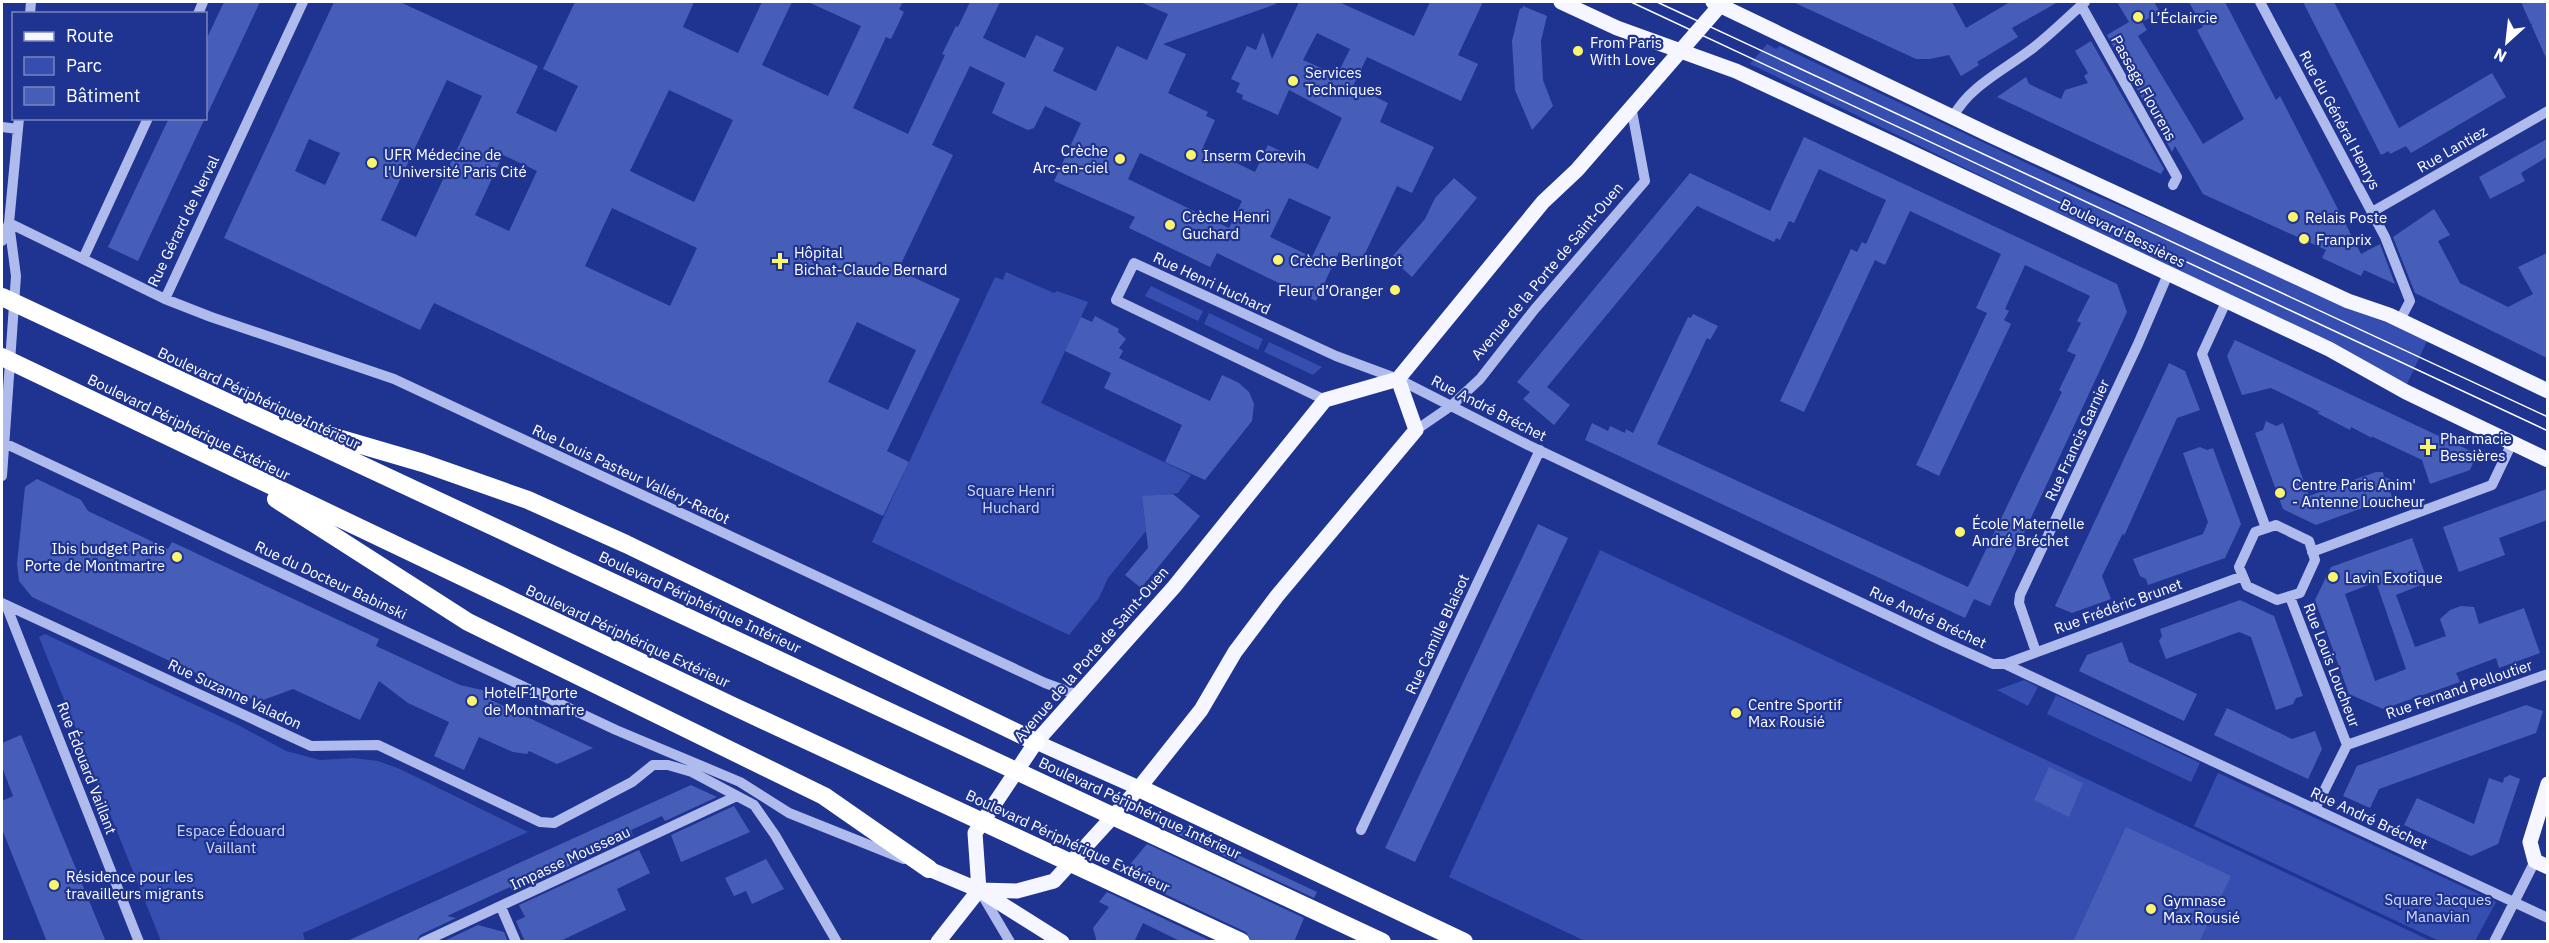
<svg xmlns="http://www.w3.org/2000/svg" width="2549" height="943" font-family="'IBM Plex Sans',sans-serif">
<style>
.green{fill:#364eaf}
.building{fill:#475eb8;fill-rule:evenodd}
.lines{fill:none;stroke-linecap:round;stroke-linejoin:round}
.minor{stroke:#afbbed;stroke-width:10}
.major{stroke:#f5f6ff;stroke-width:15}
.highway{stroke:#fff;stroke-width:18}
.tram{stroke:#fff;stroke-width:1.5}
.poi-dot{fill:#fbf56e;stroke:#1f3490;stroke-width:2}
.labels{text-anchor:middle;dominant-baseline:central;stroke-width:4.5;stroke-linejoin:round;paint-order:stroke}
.poi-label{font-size:15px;fill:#fff;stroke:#1f3490;text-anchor:start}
.street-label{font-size:15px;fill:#fff;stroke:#1f3490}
.park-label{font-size:15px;fill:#d4dcfa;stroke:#1f3490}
</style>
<rect width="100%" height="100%" fill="#1f3490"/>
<path class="green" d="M1767,44L1776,49L1780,46L2088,192L2258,265L2348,309L2388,323L2427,341L2407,384C2188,278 1970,169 1750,64Z
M1006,272L1054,293L1057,291L1088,302L1041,403L1191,475L1178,493L1142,497L1146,531L1108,578L1099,598L1069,635L872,542L995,277L1003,280Z
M1151,286L1203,311L1198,321L1145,296Z
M1209,313L1263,339L1258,350L1204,324Z
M1269,342L1322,367L1313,375L1264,352Z
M1600,550L2431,941H1585L1449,877Z
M45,634L240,726L286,751L320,760L352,758L378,761L400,769L528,832L303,933L305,941H161L39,637Z
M2024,680L2038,687L2028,706L1997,690Z
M2056,695L2200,763L2191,782L2047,714Z
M2218,773L2496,902L2475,941H2439L2194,826Z"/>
<path class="building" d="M224,2H260L206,117V40Z
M334,2H400L538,66L516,113L556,132L578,86L543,69L575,2H694L683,27L738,53L762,2H792L762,65L828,96L861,26L808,2H903L899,9L904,12L891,39L886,37L853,108L908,134L945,55L942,54L956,26L958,27L970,2H1000L983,38L1025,58L1036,35L1051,42L1064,48L1053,71L1096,91L1117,46L1147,60L1168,14L1140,2H1275L1276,4L1163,44L1186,54L1168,93L1208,112L1206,116L1215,120L1203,147L1255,172L1268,145L1318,169L1342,118L1289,90L1278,115L1242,99L1243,95L1236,92L1240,83L1231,79L1247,46L1256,50L1263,32L1272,59L1299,2H1339L1414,36L1430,2H1483L1458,55L1478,64L1461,101L1367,57L1353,86L1388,103L1380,122L1434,147L1412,193L1397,186L1361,262L1339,252L1316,301L1217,253L1210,267L1129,228L1135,217L1054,181L1081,123L1045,106L1034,128L1028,130L1006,120L992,113L1005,83L970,66L932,145L953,155L898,270L960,299L887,451L909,462L883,516L434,303L420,330L224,238ZM1317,33L1350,49L1337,75L1303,60ZM447,80L482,96L416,237L381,220ZM669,90L733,120L694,202L630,171ZM309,139L340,153L325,185L295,171ZM1140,153L1242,201L1229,228L1128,179ZM503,155L537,171L509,231L475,215ZM1289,198L1331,217L1312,257L1270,237ZM612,208L697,248L670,306L585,266ZM857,322L916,350L888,410L828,382Z
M1793,2H1952L1966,28L2010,2H2058L2012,28L2018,37L1977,62L1979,65L1961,76L1949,55L1930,59H1916Z
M2117,2H2154L2160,12L2142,22L2147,30L2138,36L2203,144L2244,119L2197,30L2203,27L2189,2H2225L2276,100L2280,96L2361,254L2380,244L2395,284L2364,270L2361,276L2322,258L2326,250L2203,194L2175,146L2172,152L2107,35L2129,22Z
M2303,2H2334L2399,128L2492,73L2506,97L2411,153L2406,146L2390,154L2389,151L2381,155Z
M2521,2H2547V60Z
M1523,6L1547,16L1541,41L1543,80L1553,106L1532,130L1515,90L1512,41L1520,8L1522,9Z
M2091,41L2164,169L2161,174L1997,97L2026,77L2029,84L2061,99L2065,90L2088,83L2084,76L2088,73L2075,51Z
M169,118H205L138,261L108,247Z
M1804,137L2117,284L2127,312L1990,606L1974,599L1965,618L1585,440L1592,423L1608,431L1610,426L1625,433L1626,429L1633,433L1688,317L1691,318L1693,314L1718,326L1710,340L1707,338L1657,444L1968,587L2062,392L2059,390L2076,355L2067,351L2081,323L2077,321L2090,296L2025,265L2005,309L2009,311L2004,320L2011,324L1939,476L1916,465L1987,313L1976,308L2001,254L1910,211L1885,265L1875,260L1804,412L1780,401L1851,249L1857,252L1862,242L1866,244L1886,200L1819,169L1794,223L1789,221L1780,240L1776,238L1774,242L1697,206L1547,387L1570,405L1554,425L1523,399L1530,392L1517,382L1690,173L1770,211Z
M2547,139V157L2521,173L2525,181L2490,199L2479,177Z
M1454,178L1477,198L1412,277L1391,258L1425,219L1435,198Z
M2434,209L2450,235L2438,241L2460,283L2508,307L2533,294L2518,267L2547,253V358L2415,293L2393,237Z
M1095,316L1119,329L1118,332L1126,339L1119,348L1123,351L1119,358L1210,401L1222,375L1239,383L1249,392L1254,404L1252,421L1205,480L1165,462L1182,425L1104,388L1111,373L1065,351L1081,317L1092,322Z
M2235,340L2477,454L2470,470L2430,484L2422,460L2371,436L2372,438L2351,427L2350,430L2317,413L2320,412L2271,388L2242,395L2227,356Z
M2169,363L2185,371L2200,410L2177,418L2124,536L2123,533L2102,576L2111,599L2072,613L2055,606Z
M2266,421L2276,426L2283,423L2309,496L2376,472H2383L2384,477L2390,479L2392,485L2390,491L2392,497L2316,525L2283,509L2255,433L2263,430Z
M2200,447L2207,450L2213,448L2241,524L2225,558L2148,585L2146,579L2140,576L2133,559L2203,534L2208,522L2183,453Z
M37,479L81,500L88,511L168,549L172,542L379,639L376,646L460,685L495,693L491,700L593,748L557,764L529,751L527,754L513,752L479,737L464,770L434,756L449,722L408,703L379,681L360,720L293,689L258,702L32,597L19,581L17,564L25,487Z
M2547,489V520L2499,538L2505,555L2459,572L2443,527Z
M1173,494L1200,516L1141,588L1125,575L1148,548L1142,496Z
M1538,524L1568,538L1415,862L1385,848Z
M2412,538L2428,582L2396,595L2415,647L2446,636L2440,619L2450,610L2461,606L2474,607L2479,624L2524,608L2540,653L2499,668L2496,658L2456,673L2460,682L2383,709L2349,694L2315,600L2331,567ZM2376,582L2406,669L2375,681L2345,594Z
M2240,600L2274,616L2303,696L2296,698L2293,704L2276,710L2251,637L2239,632L2166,659L2159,641L2162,636L2160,629Z
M2122,642L2129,662L2197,694L2184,721L2079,671L2087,655Z
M2526,705L2543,711L2536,733L2379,789L2370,808L2343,796L2357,766Z
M2227,708L2292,739L2315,731L2322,749L2308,779L2214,735Z
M21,735L106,942H47L2,829V801L13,796L2,767V743Z
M2049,767L2083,783L2069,817L2034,800Z
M2510,775L2520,779L2498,844L2471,856L2404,825L2417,798L2474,824L2489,778L2503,783L2504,778Z
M691,785L717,797L665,821L662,816L631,830L633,836L513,892L510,887L447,916L456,918L420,935L416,942H345Z
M734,806L750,832L681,862L671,835Z
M1166,821L1317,892L1314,898L1162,827Z
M2126,827L2231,876L2199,942H2073Z
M1147,844L1304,918L1294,942H1252L1246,932L1122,874Z
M639,850L650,873L617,889L626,910L558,942H525L516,921L525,917L519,905Z
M766,859L784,889L752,904L746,891L734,896L725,878Z
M1107,892L1213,942H1182L1143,923L1134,942H1097L1093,928L1109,907L1099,902Z
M478,925L504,932L508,942H442Z"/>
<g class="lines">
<path class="minor" d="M2260,2L2385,237L2410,301L2400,320
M2081,5L2177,177L2173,185
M30,14L31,2
M198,14L203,2
M1953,117C1969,86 2006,69 2033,48C2051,34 2068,17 2085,2
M2,127L18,129
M2372,212L2548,111
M9,223L165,299L211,317L394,379L1045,683L1078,695
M2,241L9,223
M83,259L148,118
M165,299L303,2
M2226,302L2202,354L2266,528
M1325,400L1116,300L1134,263L1336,356L1398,379L1528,445L1942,641L1993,664H2005L2026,674L2548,918
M1416,430L1451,406L1480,379L1534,310L1645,181L1631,106
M2,442L616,730L740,782L789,813L904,859
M2,476L16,276L9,223L19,118
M2276,525L2309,541L2315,560L2300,593L2277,600L2247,586L2239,567L2255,532Z
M2312,552L2492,485L2512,443
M2290,597L2347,745L2315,809
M2,603L311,746L378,745L540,822L554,823L632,782L653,765
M6,605L139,942
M2036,652L2019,603L2020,595L2138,344L2168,274
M2005,664L2243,576
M2347,745L2548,674
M653,765H668L692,772L754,805L775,835L837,942
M1361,830L1540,450
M981,893L1010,942
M501,907L516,942
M423,942L737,796
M2494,942L2535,861"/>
<path class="major" d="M1561,2L1617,28L1736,71L1891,143L2329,349L2406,392L2548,460
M1713,2L1990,135L2348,301L2389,315L2548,391
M1036,742L1139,788
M2548,784L2530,842L2535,861L2548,867
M929,869L979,890L1062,942
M979,890L975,833L1036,742L1174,587L1325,400L1398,379L1543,202L1577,170L1723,2
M979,890L1017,891L1054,881L1139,788L1201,710L1235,652L1277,596L1416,430L1398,379
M938,942L979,890"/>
<path class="highway" d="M2,297L1382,942
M2,357L735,707L1241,942
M293,425L423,463L528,500L626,544L1036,742
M276,499L468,622L824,796L929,869
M1139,788L1464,942"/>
<path class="tram" d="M1631,2L2548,431
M1657,2L2548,417"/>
</g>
<g class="poi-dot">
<circle cx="2138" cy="17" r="6"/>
<circle cx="1578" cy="51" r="6"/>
<circle cx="1293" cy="81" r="6"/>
<circle cx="1191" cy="155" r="6"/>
<circle cx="1120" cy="159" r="6"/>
<circle cx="372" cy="163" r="6"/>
<circle cx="2293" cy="217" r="6"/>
<circle cx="1170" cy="225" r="6"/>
<circle cx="2304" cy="239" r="6"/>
<circle cx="1278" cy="260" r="6"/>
<path d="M777 252h6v6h6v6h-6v6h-6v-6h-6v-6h6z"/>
<circle cx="1395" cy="290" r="6"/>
<path d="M2425 438h6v6h6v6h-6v6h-6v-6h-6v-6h6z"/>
<circle cx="2280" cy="493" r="6"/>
<circle cx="1960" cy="532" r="6"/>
<circle cx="177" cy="557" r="6"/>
<circle cx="2333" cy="577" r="6"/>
<circle cx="472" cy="701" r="6"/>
<circle cx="1736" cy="713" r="6"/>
<circle cx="54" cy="885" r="6"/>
<circle cx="2151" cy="909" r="6"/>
</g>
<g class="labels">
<g class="poi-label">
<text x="2150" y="17">L’Éclaircie</text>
<text x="1590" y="42">From Paris<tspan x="1590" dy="17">With Love</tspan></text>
<text x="1305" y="72">Services<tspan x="1305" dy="17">Techniques</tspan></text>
<text x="1108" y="150" text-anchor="end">Crèche<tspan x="1108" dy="17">Arc-en-ciel</tspan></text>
<text x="384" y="154">UFR Médecine de<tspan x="384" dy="17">l'Université Paris Cité</tspan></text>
<text x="1203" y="155">Inserm Corevih</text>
<text x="1182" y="216">Crèche Henri<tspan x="1182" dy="17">Guchard</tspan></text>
<text x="2305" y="217">Relais Poste</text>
<text x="2316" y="239">Franprix</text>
<text x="794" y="252">Hôpital<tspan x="794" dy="17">Bichat-Claude Bernard</tspan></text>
<text x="1290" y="260">Crèche Berlingot</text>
<text x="1383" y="290" text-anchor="end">Fleur d’Oranger</text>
<text x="2440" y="438">Pharmacie<tspan x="2440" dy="17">Bessières</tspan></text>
<text x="2292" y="484">Centre Paris Anim'<tspan x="2292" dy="17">- Antenne Loucheur</tspan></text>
<text x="1972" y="523">École Maternelle<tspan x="1972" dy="17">André Bréchet</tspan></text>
<text x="165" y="548" text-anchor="end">Ibis budget Paris<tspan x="165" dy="17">Porte de Montmartre</tspan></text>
<text x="2345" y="577">Lavin Exotique</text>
<text x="484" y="692">HotelF1 Porte<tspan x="484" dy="17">de Montmartre</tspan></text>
<text x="1748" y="704">Centre Sportif<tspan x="1748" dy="17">Max Rousié</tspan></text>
<text x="66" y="876">Résidence pour les<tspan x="66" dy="17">travailleurs migrants</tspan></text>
<text x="2163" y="900">Gymnase<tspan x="2163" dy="17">Max Rousié</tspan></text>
</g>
<g class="street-label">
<text transform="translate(2144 88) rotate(61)">Passage Flourens</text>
<text transform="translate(2340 120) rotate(62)">Rue du Général Henrys</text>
<text transform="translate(2452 149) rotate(-30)">Rue Lantiez</text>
<text transform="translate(183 221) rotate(-64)">Rue Gérard de Nerval</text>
<text transform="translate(2123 233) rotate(26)">Boulevard Bessières</text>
<text transform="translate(1547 271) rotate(-50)">Avenue de la Porte de Saint-Ouen</text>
<text transform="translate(1212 283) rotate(25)">Rue Henri Huchard</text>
<text transform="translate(259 398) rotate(25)">Boulevard Périphérique Intérieur</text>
<text transform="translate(1489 408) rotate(27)">Rue André Bréchet</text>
<text transform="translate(189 427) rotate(26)">Boulevard Périphérique Extérieur</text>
<text transform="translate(2077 440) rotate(-65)">Rue Francis Garnier</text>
<text transform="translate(631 474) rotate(25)">Rue Louis Pasteur Valléry-Radot</text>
<text transform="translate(331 580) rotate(25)">Rue du Docteur Babinski</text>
<text transform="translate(700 602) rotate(25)">Boulevard Périphérique Intérieur</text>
<text transform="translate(2118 606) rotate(-20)">Rue Frédéric Brunet</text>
<text transform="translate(1928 617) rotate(25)">Rue André Bréchet</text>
<text transform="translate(1437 634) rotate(-65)">Rue Camille Blaisot</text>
<text transform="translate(628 636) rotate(25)">Boulevard Périphérique Extérieur</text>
<text transform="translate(1091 654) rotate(-49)">Avenue de la Porte de Saint-Ouen</text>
<text transform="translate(2332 665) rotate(69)">Rue Louis Loucheur</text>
<text transform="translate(2459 689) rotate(-19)">Rue Fernand Pelloutier</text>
<text transform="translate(235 694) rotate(25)">Rue Suzanne Valadon</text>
<text transform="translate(87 768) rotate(69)">Rue Édouard Vaillant</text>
<text transform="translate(1140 808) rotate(25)">Boulevard Périphérique Intérieur</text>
<text transform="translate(2369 818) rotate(25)">Rue André Bréchet</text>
<text transform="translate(1068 841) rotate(25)">Boulevard Périphérique Extérieur</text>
<text transform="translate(570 858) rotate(-25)">Impasse Mousseau</text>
</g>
<g class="park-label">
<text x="1011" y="490">Square Henri<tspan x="1011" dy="17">Huchard</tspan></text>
<text x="231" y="830">Espace Édouard<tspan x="231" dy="17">Vaillant</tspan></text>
<text x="2438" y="899">Square Jacques<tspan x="2438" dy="17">Manavian</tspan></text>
</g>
</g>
<rect width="2549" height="943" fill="none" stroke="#ffffff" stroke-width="6"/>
<rect x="12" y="12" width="195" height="108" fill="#1f3490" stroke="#7985bc" stroke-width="1.5"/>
<rect x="24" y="32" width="30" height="9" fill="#f5f6ff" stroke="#7985bc" stroke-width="1.5"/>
<text x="66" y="42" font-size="18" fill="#ffffff">Route</text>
<rect x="24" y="57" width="30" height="18" fill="#364eaf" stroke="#7985bc" stroke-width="1.5"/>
<text x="66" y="72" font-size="18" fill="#ffffff">Parc</text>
<rect x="24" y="87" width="30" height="18" fill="#475eb8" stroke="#7985bc" stroke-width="1.5"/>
<text x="66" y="102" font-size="18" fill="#ffffff">Bâtiment</text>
<g transform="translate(2507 42) rotate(207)" stroke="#1f3490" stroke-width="4.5" paint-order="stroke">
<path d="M0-4.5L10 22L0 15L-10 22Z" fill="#ffffff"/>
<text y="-9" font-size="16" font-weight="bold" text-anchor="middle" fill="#ffffff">N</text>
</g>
</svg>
